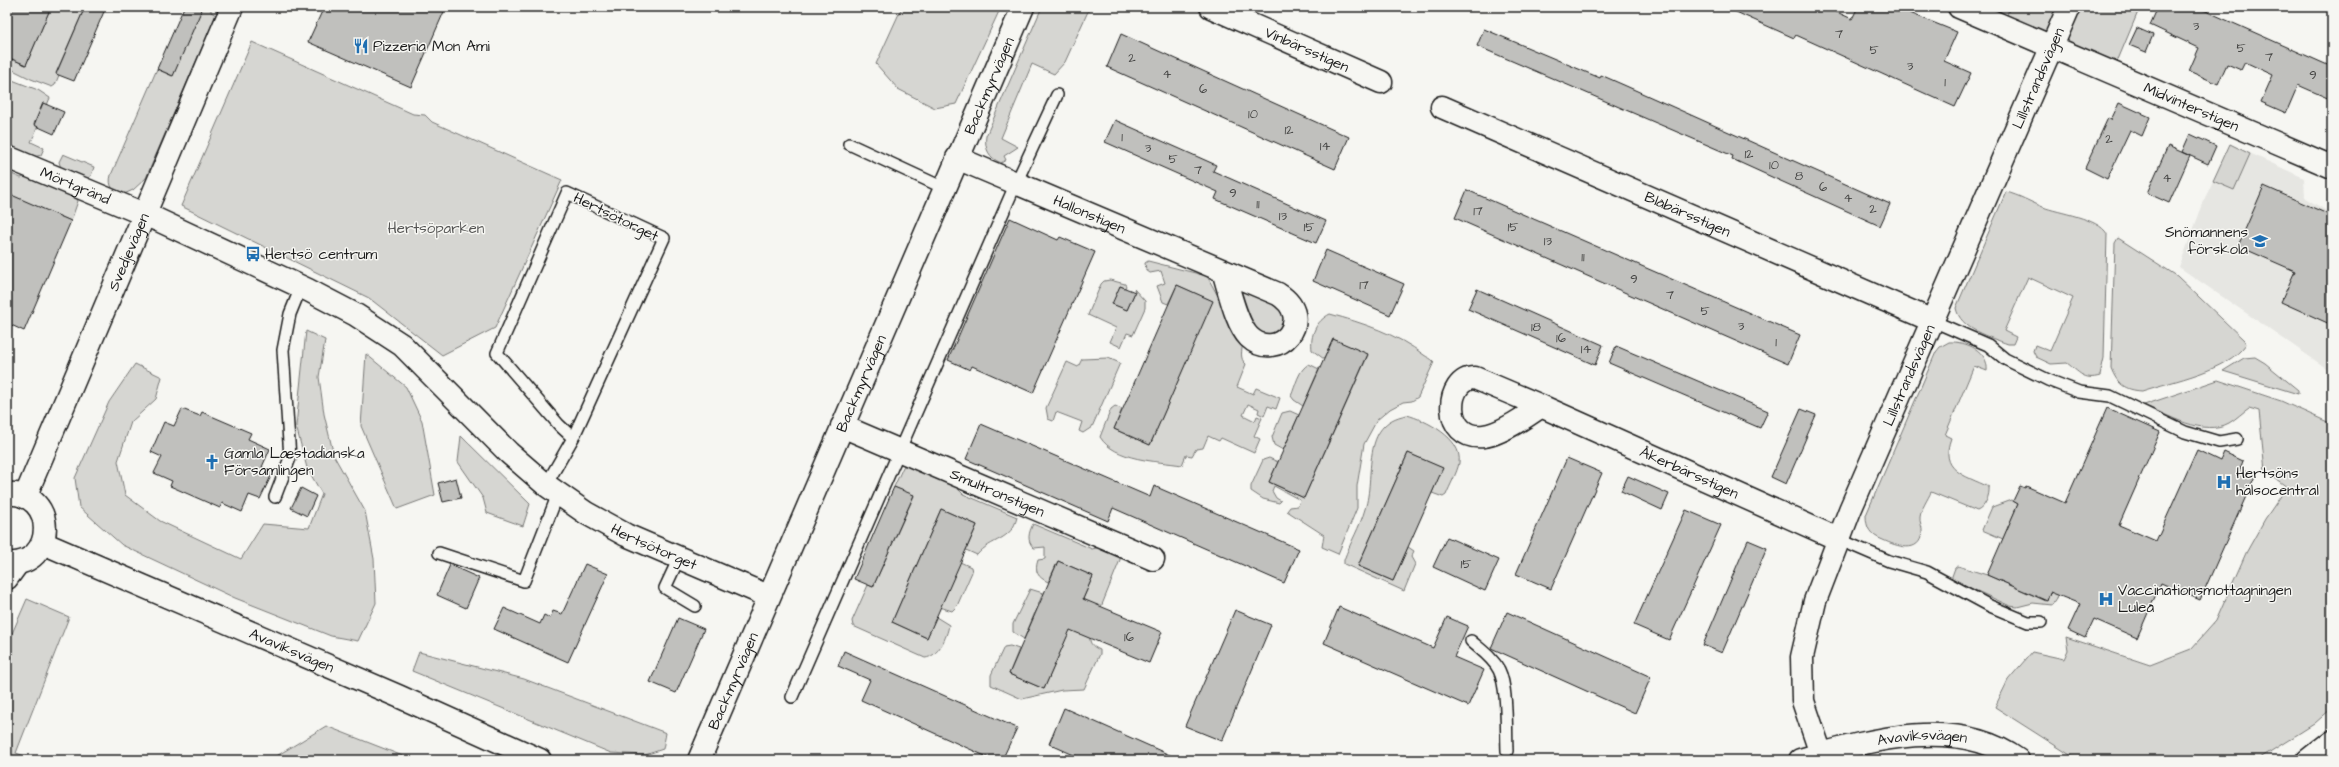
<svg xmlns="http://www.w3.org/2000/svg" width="2339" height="767" font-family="'Architects Daughter',sans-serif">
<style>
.built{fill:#e6e6e2}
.green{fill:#d6d6d2;stroke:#797977}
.building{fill:#c0c0bd;stroke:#1c1c1c}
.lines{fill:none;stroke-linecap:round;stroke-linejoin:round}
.service-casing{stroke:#1c1c1c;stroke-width:14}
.minor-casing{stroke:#1c1c1c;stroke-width:25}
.tertiary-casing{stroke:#1c1c1c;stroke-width:25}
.secondary-casing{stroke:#1c1c1c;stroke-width:25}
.service{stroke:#f6f6f2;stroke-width:11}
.minor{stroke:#f6f6f2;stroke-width:22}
.tertiary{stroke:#f6f6f2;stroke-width:22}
.secondary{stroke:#f6f6f2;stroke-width:22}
.labels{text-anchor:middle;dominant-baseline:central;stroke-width:3;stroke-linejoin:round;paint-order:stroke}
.number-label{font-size:13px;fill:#454544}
.poi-label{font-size:15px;fill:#1c1c1c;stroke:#f6f6f2;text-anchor:start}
.street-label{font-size:15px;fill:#1c1c1c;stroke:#f6f6f2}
.park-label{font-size:15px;fill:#545453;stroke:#f6f6f2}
</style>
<rect width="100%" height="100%" fill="#f6f6f2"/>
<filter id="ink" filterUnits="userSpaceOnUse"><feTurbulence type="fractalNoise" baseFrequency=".025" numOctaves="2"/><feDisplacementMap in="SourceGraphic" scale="8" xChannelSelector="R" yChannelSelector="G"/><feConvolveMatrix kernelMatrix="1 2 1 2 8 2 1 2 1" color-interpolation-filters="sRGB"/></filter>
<g filter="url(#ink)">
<path class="built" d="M2230,144L2304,178L2305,198L2332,214V372L2179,267L2206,196Z"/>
<path class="green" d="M51,7H85L56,73L59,75L55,85L52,87L31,79L7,67V57L26,65Z
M200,7H211V12L216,15L146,178L133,190L122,195C113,191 108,186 111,175L157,69L172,76Z
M902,7H1001L956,104L935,108L898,89L876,64Z
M1042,7H1090L1065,62L1054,74L1032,64L1001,138L1018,147L1004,156L1006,160L1001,163C989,158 984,148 986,136Z
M2010,7H2140L2112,74L1999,34Z
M252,42L413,114L425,115L432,122L562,180L495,328L442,355L369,298L181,206Z
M7,78L38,90L50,98L47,105L43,103L34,124L38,126L31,142L44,148L41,155C30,160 17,151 7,147Z
M2230,144L2250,154L2234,190L2213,181Z
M63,154L94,167L91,176L87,179L62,171L59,162Z
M7,172L21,178L29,175L76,197L78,201L71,221L52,213L7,317Z
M2006,192C2019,195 2030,202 2043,207C2058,213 2099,218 2107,234L2104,358L2100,376C2084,381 2079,372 2067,363L2051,364L2036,357L2033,351L2035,345L2050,351L2073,298L2028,277L2004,331L2016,337L2013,344H2008C1989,337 1960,329 1956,308Z
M2118,238L2177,276L2244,340L2246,344C2228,371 2172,381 2142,391C2125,390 2117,384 2111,368L2115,243Z
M1148,261L1207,276L1243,342C1242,350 1239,359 1246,364L1237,387L1253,394L1256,388L1280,398L1276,409L1268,406L1264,416L1258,413L1259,409L1248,404L1243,415L1255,421L1257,416L1262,418L1254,436L1260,439L1254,453L1221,438L1219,441L1208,436L1203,448L1196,449L1192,456L1186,455L1182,465C1157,461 1115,461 1100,437L1111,409L1115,406L1122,409L1114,429L1150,445L1212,301L1177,285L1168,304L1163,302L1157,286L1165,283L1161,271L1150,273L1146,270L1145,263Z
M1110,280L1125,284L1126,286L1125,288L1120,286L1113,304L1127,310L1135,292L1134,289L1145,301V308L1133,335L1127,333L1121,347L1110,342L1116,328L1088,315L1101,284L1104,281Z
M1238,288L1280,305L1283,310L1284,328L1265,337L1248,323Z
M1330,314C1363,323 1397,334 1424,355C1428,358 1431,358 1434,362L1418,397L1412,401L1403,402L1390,409L1377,420L1364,444L1357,486V508L1338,554L1322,547L1324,535L1287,511L1290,507L1298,506L1300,500L1274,486L1272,491L1276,498L1281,501L1279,503L1263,499L1251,491V486L1263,460L1269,458L1278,462L1269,482L1304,498L1368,355L1333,339L1324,359L1312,350C1310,335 1316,321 1330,314Z
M306,331L325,340L319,377L324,414L334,456L365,511L374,559L376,603L358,641L331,636L235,598L122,545L79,507L75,478L109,402L135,364L162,377L156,399L131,422L118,461L125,495L160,521L241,559L263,524L309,528L322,494L307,468L296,426Z
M1949,342C1966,341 1989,351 1987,371L1974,366L1945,435L1951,438C1939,471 1964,475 1989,487C1990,495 1985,508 1977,511L1931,492C1928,499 1921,509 1920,517C1919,522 1923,527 1922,532C1920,555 1896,546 1883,540C1870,535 1866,528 1866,515L1936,352L1940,347Z
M366,354L406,387L422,421L435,495L397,509L361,426Z
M2255,357L2265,363L2298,390V394L2223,371L2244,358Z
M1108,358L1120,363L1092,427L1083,433L1079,431L1082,422L1056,412L1053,421L1048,419L1046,408L1067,362L1078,367L1082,359Z
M1309,364L1319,369L1303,406L1294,400L1291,396C1296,385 1298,370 1309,364Z
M2218,380L2281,401L2332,424V708L2314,724L2257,760H2078L1995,707L2008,680L2032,652L2064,659L2068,650L2066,637L2150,665L2191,649L2216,621L2246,553L2265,519L2287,487L2265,471L2259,411L2249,408C2243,412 2236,419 2229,423C2204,437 2167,415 2144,405Z
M1290,411L1299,415L1283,450L1274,445L1272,437L1282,413Z
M1407,415C1425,420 1463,438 1459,463C1457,473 1450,485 1446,495L1443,497L1432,493L1442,468L1408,453L1358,566L1393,581L1408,547L1414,551L1411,557L1415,564L1404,591L1344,564V560C1350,543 1360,527 1365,509C1376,477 1359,423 1407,415Z
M461,436L530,504L523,526L487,513L483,498L458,462Z
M906,465L957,485L959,490L963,494L1017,517C1012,541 991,538 977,555L966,550L977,525L941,509L892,622L927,638L936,617L949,625C947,637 938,657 925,658L853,626L852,621L868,585L873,587L914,496L894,487L903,467Z
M2011,500L2018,504L2003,539L1982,530L1992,507Z
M1033,524L1092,549L1100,547L1120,556V560L1091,632C1088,642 1091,646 1100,650V654L1084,689L1062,690L1022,699L991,685V675L1004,647L1010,646L1019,649L1009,674L1044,689L1093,576L1058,561L1048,582C1038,577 1034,572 1038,560L1045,559V547L1034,548C1026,541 1029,532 1033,524Z
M960,562L971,567L972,572L957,606L952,611L940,607Z
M1958,566L1987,575L2046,601L2053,586L2062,590L2052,605L2033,603L2017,607L2010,606L1951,579L1955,568Z
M1030,589L1043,593L1024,639L1013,632V624Z
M27,599L69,617L16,753L36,760H7V645Z
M419,652L524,679L666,733L663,749L645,755L611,753L412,671Z
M326,726L413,760H270Z"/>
<path class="building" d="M7,7H51L26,65L7,57Z
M85,7H106L74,81L56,74Z
M184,7H203L173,76L157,69Z
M324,7H446L411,87L308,42Z
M1725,7H1826L1852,19L1858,7H1895L1957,32L1944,61L1971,73L1955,107L1796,35L1794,38Z
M2158,7H2197L2332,67V100L2298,85L2286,113L2261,102L2273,75L2245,62L2241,70L2227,64L2218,84L2189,71L2199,48L2150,25Z
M2137,28L2153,35L2146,52L2129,45Z
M1484,29L1600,78L1601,75L1626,86L1890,204L1880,226L1732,159L1733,156L1477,46Z
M1121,34L1349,137L1335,169L1107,67Z
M43,103L64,112L54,134L34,125Z
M2119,103L2150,117L2142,136L2130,130L2107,179L2085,168L2108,118L2111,120Z
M1115,120L1216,165L1213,171L1326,221L1316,243L1215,199L1218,192L1105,142Z
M2190,134L2216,146L2208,164L2182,152Z
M2168,146L2190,156L2169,203L2147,193Z
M2264,186L2332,216V325L2281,302L2295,271L2238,246Z
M1467,190L1800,335L1788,364L1455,218Z
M7,193L71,221L24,331L7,323Z
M1010,218L1058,240L1060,237L1095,252L1033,393L972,366L970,370L948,360Z
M1326,250L1404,284L1390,315L1313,281Z
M1177,285L1213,301L1150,445L1114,429Z
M1120,286L1135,292L1127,310L1112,304Z
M1477,289L1603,345L1595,365L1468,309Z
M1333,339L1368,354L1304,498L1269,482Z
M1616,346L1768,411L1760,428L1609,363Z
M2107,408L2160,432L2119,525L2156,541L2197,450L2220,461L2224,452L2243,461L2240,469L2255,476L2200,600L2161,583L2137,638L2094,619L2085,638L2068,630L2080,604L2050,592L2047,601L1987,575L2018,504L2013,501L2020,486L2025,488L2026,486L2065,503Z
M182,409L200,416L202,412L251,433L248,439L270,449L262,467L273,472L260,499L249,495L242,512L222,503L220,508L170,486L172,481L154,473L162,457L151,452L164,422L174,426Z
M1801,409L1816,415L1786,484L1771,477Z
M981,424L1150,497L1154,486L1299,549L1284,583L1113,508L1108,521L966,459Z
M1408,453L1443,468L1393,581L1358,566Z
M1567,458L1602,473L1551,589L1516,574Z
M1628,476L1669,494L1662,510L1621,491Z
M456,478L461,498L443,502L438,483Z
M894,487L914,495L873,587L854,579Z
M301,488L316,496L307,516L291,508Z
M941,509L977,525L927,638L892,622Z
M1686,510L1721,525L1669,640L1634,625Z
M1447,537L1499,560L1485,591L1433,567Z
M1748,540L1767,548L1722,653L1703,645Z
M1058,561L1093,576L1083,599L1162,632L1149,663L1070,630L1044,689L1009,674Z
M585,564L608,574L568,662L494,629L504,608L540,624L544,615L550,618L553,611L562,614Z
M450,565L479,578L466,608L437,595Z
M1339,607L1433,648L1447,617L1468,626L1454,657L1484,670L1468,706L1324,643Z
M1235,610L1271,625L1222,741L1185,726Z
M1507,612L1651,677L1635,713L1491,648Z
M678,618L704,629L676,693L650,682Z
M844,651L1017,728L1002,760H994L861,700L870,680L838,666Z
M1064,708L1181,760H1085L1049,744Z"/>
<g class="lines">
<defs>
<path id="service" d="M849,144L944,188
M1933,321L1988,345L2005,359L2048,380L2079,392L2110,396L2185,432L2219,442L2237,439
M546,485L573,438L664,238L567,193L497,353L559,425L573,438
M275,497L290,458L283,350L290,314L301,287
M1838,539L1889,561L1927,572L1990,606L2028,622H2041
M439,553L524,581L558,494
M679,558L665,588L695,606
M1471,641C1481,650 1493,658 1499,670C1508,688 1506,730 1507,751
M792,697L1016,183L1057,95"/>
<g id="minor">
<path id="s1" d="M1211,7L1381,82"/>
<path id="s2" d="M1959,7L2332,167"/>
<path id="s3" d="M1442,107L1933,321"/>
<path id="s4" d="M7,157L158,220L308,290L356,315L402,345L509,453L546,485L586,513L626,535L768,596"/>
<path id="s5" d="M957,158L1278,294C1318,319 1277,364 1249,337C1236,324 1229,289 1223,271"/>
<path id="s6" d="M1541,406L1475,378C1445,377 1441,441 1484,436C1501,434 1527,416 1541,406L1838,539"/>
<path id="s7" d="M842,426L1153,559"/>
<path id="s8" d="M25,497L232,7"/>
<path d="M7,578L18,563"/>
<path id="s9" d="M1821,754L1803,701L1802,657L1815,601L1850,510L2069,7"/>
<path id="s10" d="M699,760L1023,7"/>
</g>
<g id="tertiary">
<path d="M7,494C58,490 57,568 7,563"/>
<path id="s11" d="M43,543L398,696L540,760"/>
<path id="s12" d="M1800,760C1867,741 1955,714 2018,760"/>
</g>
<path id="secondary" d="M2308,760L2332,741"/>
</defs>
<use href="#service" class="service-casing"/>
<use href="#minor" class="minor-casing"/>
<use href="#tertiary" class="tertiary-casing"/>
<use href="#secondary" class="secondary-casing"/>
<use href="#service" class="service"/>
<use href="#minor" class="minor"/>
<use href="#tertiary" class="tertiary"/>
<use href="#secondary" class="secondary"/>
</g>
</g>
<defs>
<symbol id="restaurant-bare" viewBox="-9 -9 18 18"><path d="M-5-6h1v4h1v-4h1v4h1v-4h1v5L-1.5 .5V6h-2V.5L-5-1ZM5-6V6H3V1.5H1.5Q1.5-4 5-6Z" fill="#1f6fb2" stroke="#f6f6f2" stroke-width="2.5" paint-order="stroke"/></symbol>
<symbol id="school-bare" viewBox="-9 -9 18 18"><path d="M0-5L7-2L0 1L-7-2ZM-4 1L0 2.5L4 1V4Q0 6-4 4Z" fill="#1f6fb2" stroke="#f6f6f2" stroke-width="2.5" paint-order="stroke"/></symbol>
<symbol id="bus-bare" viewBox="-9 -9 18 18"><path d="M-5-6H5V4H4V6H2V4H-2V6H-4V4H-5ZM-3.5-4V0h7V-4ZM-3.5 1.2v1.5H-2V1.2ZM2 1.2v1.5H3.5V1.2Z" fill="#1f6fb2" stroke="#f6f6f2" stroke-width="2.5" paint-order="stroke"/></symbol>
<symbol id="church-bare" viewBox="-9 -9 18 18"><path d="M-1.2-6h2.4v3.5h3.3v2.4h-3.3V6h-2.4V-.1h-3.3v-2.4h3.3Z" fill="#1f6fb2" stroke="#f6f6f2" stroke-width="2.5" paint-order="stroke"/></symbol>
<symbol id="hospital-bare" viewBox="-9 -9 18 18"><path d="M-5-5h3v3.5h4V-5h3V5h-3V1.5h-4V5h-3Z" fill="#1f6fb2" stroke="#f6f6f2" stroke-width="2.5" paint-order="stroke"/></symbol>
</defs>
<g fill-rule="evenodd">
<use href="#restaurant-bare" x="350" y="35" width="22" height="22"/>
<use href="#school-bare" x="2249" y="230" width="22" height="22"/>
<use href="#bus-bare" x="242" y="243" width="22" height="22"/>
<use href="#church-bare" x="201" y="451" width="22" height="22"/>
<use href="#hospital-bare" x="2213" y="471" width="22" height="22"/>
<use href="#hospital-bare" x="2095" y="588" width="22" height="22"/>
</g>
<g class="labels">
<g class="number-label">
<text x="2196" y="26">3</text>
<text x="1839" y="34">7</text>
<text x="2241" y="48">5</text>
<text x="1874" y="50">5</text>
<text x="2269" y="57">7</text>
<text x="1132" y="58">2</text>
<text x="1910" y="66">3</text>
<text x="1167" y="74">4</text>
<text x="2313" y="75">9</text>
<text x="1945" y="82">1</text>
<text x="1203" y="89">6</text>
<text x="1253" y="114">10</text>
<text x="1289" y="130">12</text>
<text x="1122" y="137">1</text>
<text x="2109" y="139">2</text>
<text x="1325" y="146">14</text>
<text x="1148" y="148">3</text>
<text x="1749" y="154">12</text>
<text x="1173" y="159">5</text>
<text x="1774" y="165">10</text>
<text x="1198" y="170">7</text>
<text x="1799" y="176">8</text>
<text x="2167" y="178">4</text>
<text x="1823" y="187">6</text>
<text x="1233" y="193">9</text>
<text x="1848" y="198">4</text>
<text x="1258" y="204">11</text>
<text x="1873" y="209">2</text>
<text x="1478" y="211">17</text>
<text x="1283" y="216">13</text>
<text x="1309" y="227">15</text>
<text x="1513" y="227">15</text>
<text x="1548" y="241">13</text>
<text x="1583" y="257">11</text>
<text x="1634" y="279">9</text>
<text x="1364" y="285">17</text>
<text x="1670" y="295">7</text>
<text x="1705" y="311">5</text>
<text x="1741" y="326">3</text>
<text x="1536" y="327">18</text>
<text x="1561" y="338">16</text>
<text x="1776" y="342">1</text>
<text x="1586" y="349">14</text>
<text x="1466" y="564">15</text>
<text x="1129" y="637">16</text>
</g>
<g class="poi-label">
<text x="373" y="46">Pizzeria Mon Ami</text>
<text x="2248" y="232" text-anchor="end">Snömannens<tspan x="2248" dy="17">förskola</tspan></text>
<text x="265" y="254">Hertsö centrum</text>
<text x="224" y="453">Gamla Læstadianska<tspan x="224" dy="17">Församlingen</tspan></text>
<text x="2236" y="473">Hertsöns<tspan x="2236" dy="17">hälsocentral</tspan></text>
<text x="2118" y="590">Vaccinationsmottagningen<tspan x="2118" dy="17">Luleå</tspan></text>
</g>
<g class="street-label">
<text stroke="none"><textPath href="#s1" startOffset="105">Vinbärsstigen</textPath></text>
<text stroke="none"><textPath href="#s9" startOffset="726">Lillstrandsvägen</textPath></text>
<text stroke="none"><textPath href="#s10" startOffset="734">Backmyrvägen</textPath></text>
<text stroke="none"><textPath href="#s2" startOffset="253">Midvinterstigen</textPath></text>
<text stroke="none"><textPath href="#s4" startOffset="74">Mörtgränd</textPath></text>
<text stroke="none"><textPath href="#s3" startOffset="268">Blåbärsstigen</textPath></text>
<text stroke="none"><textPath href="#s5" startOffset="144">Hallonstigen</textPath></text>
<text transform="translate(616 217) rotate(26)">Hertsötorget</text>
<text stroke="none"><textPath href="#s8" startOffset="266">Svedjevägen</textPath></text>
<text stroke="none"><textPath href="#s9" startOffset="402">Lillstrandsvägen</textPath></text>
<text stroke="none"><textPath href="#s10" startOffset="410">Backmyrvägen</textPath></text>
<text stroke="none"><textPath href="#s6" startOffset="390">Åkerbärsstigen</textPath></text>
<text stroke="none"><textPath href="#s7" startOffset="169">Smultronstigen</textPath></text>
<text stroke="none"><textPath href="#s4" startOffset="764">Hertsötorget</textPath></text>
<text stroke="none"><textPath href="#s11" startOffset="271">Avaviksvägen</textPath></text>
<text stroke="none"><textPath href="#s10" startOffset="86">Backmyrvägen</textPath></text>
<text stroke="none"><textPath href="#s12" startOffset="125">Avaviksvägen</textPath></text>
</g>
<g class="park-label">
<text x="436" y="228">Hertsöparken</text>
</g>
</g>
<rect width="2339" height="767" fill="none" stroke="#f6f6f2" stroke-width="24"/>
<rect x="12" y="12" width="2315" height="743" fill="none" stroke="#1c1c1c" stroke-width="1.5" filter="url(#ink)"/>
</svg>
